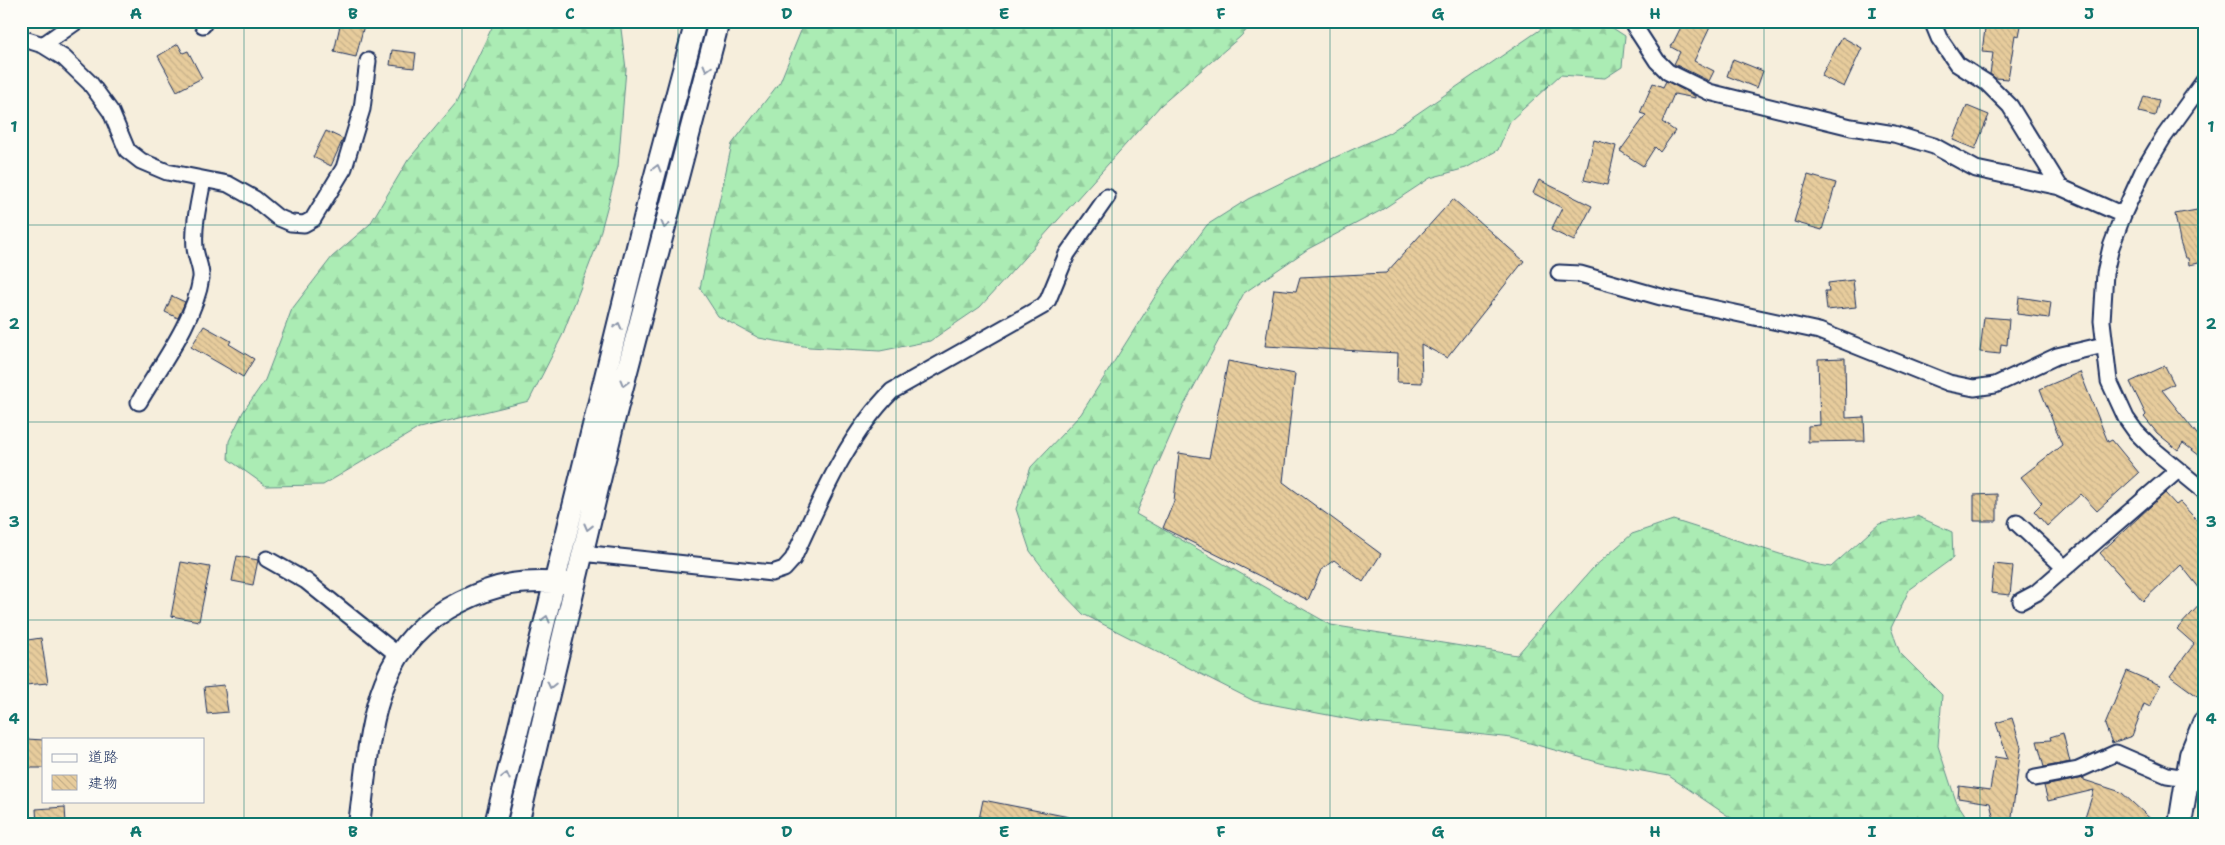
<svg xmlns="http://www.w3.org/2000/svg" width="2225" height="845" font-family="'Shantell Sans','Klee One',sans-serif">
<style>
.forest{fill:url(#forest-firs);stroke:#638e89}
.building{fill:url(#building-back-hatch);stroke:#1b2f5e}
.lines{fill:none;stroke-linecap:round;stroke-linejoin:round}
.street-casing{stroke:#1b2f5e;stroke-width:19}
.secondary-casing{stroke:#1b2f5e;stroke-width:24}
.primary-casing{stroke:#1b2f5e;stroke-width:26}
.street{stroke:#fdfcf7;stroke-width:15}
.secondary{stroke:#fdfcf7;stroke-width:20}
.primary{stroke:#fdfcf7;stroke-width:22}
.oneway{stroke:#8c96aa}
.grid{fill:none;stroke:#0f766e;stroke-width:1;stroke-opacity:0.55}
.neatline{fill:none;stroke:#0f766e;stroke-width:2}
.grid-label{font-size:16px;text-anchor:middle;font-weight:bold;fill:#0f766e}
</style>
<defs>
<pattern id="forest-firs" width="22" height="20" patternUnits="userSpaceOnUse" patternTransform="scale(1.25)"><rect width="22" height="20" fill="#abecb4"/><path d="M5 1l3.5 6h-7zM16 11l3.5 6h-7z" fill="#93cb9d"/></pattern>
<pattern id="building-back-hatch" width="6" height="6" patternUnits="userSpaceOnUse" patternTransform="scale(1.25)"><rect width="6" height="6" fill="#e7cc9c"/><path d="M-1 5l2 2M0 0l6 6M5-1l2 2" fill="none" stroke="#c6b089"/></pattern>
</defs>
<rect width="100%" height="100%" fill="#f6eedc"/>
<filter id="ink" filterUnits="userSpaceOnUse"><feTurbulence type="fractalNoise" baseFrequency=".02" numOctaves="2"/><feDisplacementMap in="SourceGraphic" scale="10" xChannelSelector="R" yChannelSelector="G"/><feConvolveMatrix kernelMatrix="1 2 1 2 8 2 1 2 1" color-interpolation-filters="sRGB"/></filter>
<g filter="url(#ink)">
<path class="forest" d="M495,21H620L626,69L618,167L597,245L562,336L529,401L419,428L323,485L266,486L228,459L229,441L243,412L265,380L292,309L332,257L370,224L408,160L456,103Z
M805,21H1255L1240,37L1161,105L980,307L930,341L880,351L809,347L759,338L718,316L700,288L732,144L780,82Z
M1563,21H1602L1625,36L1622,67L1605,78L1560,75L1510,121L1498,150L1466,168L1430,178L1380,211L1308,249L1244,293L1183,407L1136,514L1331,625L1517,655L1593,568L1632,534L1673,520L1808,563L1831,567L1879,524L1917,516L1952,532L1953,558L1909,590L1891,628L1900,653L1942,695L1938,746L1956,801L1971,824H1740L1669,776L1604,764L1512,738L1365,722L1254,701L1083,614L1059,589L1030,551L1016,509L1031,467L1081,414L1163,284L1207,225L1248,199L1307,170L1389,133L1547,25Z"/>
<path class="building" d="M341,21H365L356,57L334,52Z
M1684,21H1713L1694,61L1714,71L1709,81L1674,64L1680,52L1671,47Z
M1986,21H2022L2019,36L2015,35L2008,79L1995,78L1990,74L1993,53L1982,52Z
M1842,37L1862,48L1844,87L1821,76Z
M178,44L183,53L188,51L202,78L177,91L158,56Z
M392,50L416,53L414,68L390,65Z
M1733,59L1763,71L1757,88L1727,76Z
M1666,81L1695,96V98L1674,94L1662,122L1675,131L1660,152L1655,147L1643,166L1620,151L1646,115L1640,113L1653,83L1663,87Z
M2144,96L2159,100L2155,116L2139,112Z
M1967,106L1989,115L1975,149L1953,140Z
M326,131L343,139L331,166L313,157Z
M1594,140L1616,146L1607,185L1584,180Z
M1808,175L1836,183L1822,230L1794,222Z
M1539,180L1592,206L1574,241L1551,230L1562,208L1533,193Z
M1453,199L1524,261L1447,358L1421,344L1422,383L1397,382L1398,353L1265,346L1274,289L1296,291L1300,277L1386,273Z
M2197,210L2204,244V262L2189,265L2188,258H2185L2180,242L2175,214Z
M1853,280L1856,307L1827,310L1825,291H1829L1828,283Z
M172,296L185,302L178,318L165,312Z
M2019,297L2051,302L2049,318L2017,314Z
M1984,317L2009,319L2007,345L2001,344L2000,354L1980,352Z
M204,326L231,341L229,344L254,359L243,377L191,347Z
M1845,358L1846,418L1864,417L1865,441L1808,442V426L1820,425L1818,359Z
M1228,361L1295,374L1283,482L1381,554L1363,582L1334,560L1321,570L1308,600L1163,528L1174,501L1179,453L1209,458Z
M2165,366L2174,384L2162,390L2204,443V459L2183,443L2178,450L2157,433L2144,417L2146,415L2130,382Z
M2080,372L2108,442L2112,440L2139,473L2097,511L2081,494L2047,526L2034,511L2042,503L2021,477L2062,445L2040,389Z
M2165,493L2176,505L2180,502L2204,528V594L2181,565L2143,601L2100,553Z
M1997,494V521H1974V495Z
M237,556L258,560L253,585L232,581Z
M181,562L210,567L199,621L171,616Z
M1994,564L2013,566L2010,595L1991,593Z
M2204,600V701L2170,676L2194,644L2177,629Z
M41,638L48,683L25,685L24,667L21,668V641Z
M2127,671L2160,685L2150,707L2144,704L2132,736L2112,743L2105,725Z
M224,685L228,712L207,714L204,687Z
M2012,718L2021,747L2011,824H1995L1990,803L1958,798L1959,786L1990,790L1995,757L2008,759L1996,723Z
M2063,733L2070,762L2044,767L2037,741L2051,740L2050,737Z
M26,739L44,740V768H26Z
M2084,778V780L2121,792L2156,824H2083L2094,790L2048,801L2044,786Z
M983,800L1069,817L1068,824H978Z
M65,807L66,824H37L36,809Z"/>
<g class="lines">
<defs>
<path id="street" d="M1631,21L1657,61L1668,72L1709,92L1851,127L1894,134L1934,146L1976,169L2060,187L2123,215
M1932,21L1939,38L1957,64L1987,83L2010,106L2060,187
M203,25L204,21
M21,38L43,45L77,21
M43,45L64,58L90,83L111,112L127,150L141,161L167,172L228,184L255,199L277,217L291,223L304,224L313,219L344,168L362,109L368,61
M2204,81L2163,138L2143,171L2123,215L2111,247L2105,273L2102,321L2109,381L2126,418L2136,432L2153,449L2204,491
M1559,273L1580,274L1661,297L1819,331L1949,383L1974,388L1995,385L2057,356L2104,345
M139,402C160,366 195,320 201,278C202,269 196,258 195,248C193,225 199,202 203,180
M2017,523L2064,567
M581,553L772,573L784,569L793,559C820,501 846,437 892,391L1043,306L1048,300L1067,254L1107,197
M267,559L306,581L398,655
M2021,601L2036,593L2178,470
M2035,778L2078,770L2116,753L2167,775L2187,778"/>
<path id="secondary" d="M359,824C371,736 369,646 460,602C500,582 523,580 567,583
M495,824L650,194L696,21
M518,824L616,413L719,21"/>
<path id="primary" d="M2180,824L2191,755L2204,723"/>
</defs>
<use href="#street" class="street-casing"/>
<use href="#secondary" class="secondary-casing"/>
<use href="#primary" class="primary-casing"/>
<use href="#street" class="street"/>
<use href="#secondary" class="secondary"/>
<use href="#primary" class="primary"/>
</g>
<defs><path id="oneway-chevron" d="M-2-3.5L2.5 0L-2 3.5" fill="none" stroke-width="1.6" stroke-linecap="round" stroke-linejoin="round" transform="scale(1.25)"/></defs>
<g class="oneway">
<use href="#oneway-chevron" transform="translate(707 68) rotate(105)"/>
<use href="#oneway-chevron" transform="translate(657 168) rotate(-75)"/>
<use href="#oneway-chevron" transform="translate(665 225) rotate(105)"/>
<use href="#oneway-chevron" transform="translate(618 326) rotate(-76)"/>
<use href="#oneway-chevron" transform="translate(624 383) rotate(105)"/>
<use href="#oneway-chevron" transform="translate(588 527) rotate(104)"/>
<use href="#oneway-chevron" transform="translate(546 619) rotate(-76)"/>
<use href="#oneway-chevron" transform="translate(551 685) rotate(103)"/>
<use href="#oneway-chevron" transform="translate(506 776) rotate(-76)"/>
</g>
</g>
<path class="grid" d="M244,21V824M462,21V824M678,21V824M896,21V824M1112,21V824M1330,21V824M1546,21V824M1764,21V824M1980,21V824M21,225H2204M21,422H2204M21,620H2204"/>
<rect width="2225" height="845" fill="none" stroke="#fdfcf7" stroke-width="55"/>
<rect x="42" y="738" width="162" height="65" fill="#fdfcf7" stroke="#a3aaba"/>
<rect x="52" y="754" width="25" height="8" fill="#fdfcf7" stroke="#a3aaba"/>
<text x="88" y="762" font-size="15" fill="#1b2f5e">道路</text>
<rect x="52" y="775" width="25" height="15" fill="url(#building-back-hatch)" stroke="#a3aaba"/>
<text x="88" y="788" font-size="15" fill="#1b2f5e">建物</text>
<rect x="28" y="28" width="2170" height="790" class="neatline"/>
<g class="grid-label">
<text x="136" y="19">A</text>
<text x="353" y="19">B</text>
<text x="570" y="19">C</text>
<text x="787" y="19">D</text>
<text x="1004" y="19">E</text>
<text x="1221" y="19">F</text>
<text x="1438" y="19">G</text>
<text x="1655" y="19">H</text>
<text x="1872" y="19">I</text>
<text x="2089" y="19">J</text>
<text x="14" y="132">1</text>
<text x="2211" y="132">1</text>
<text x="14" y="329">2</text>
<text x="2211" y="329">2</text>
<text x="14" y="527">3</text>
<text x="2211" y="527">3</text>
<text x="14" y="724">4</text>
<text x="2211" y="724">4</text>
<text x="136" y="837">A</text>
<text x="353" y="837">B</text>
<text x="570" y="837">C</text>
<text x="787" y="837">D</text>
<text x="1004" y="837">E</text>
<text x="1221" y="837">F</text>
<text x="1438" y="837">G</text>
<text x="1655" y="837">H</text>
<text x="1872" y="837">I</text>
<text x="2089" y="837">J</text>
</g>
</svg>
